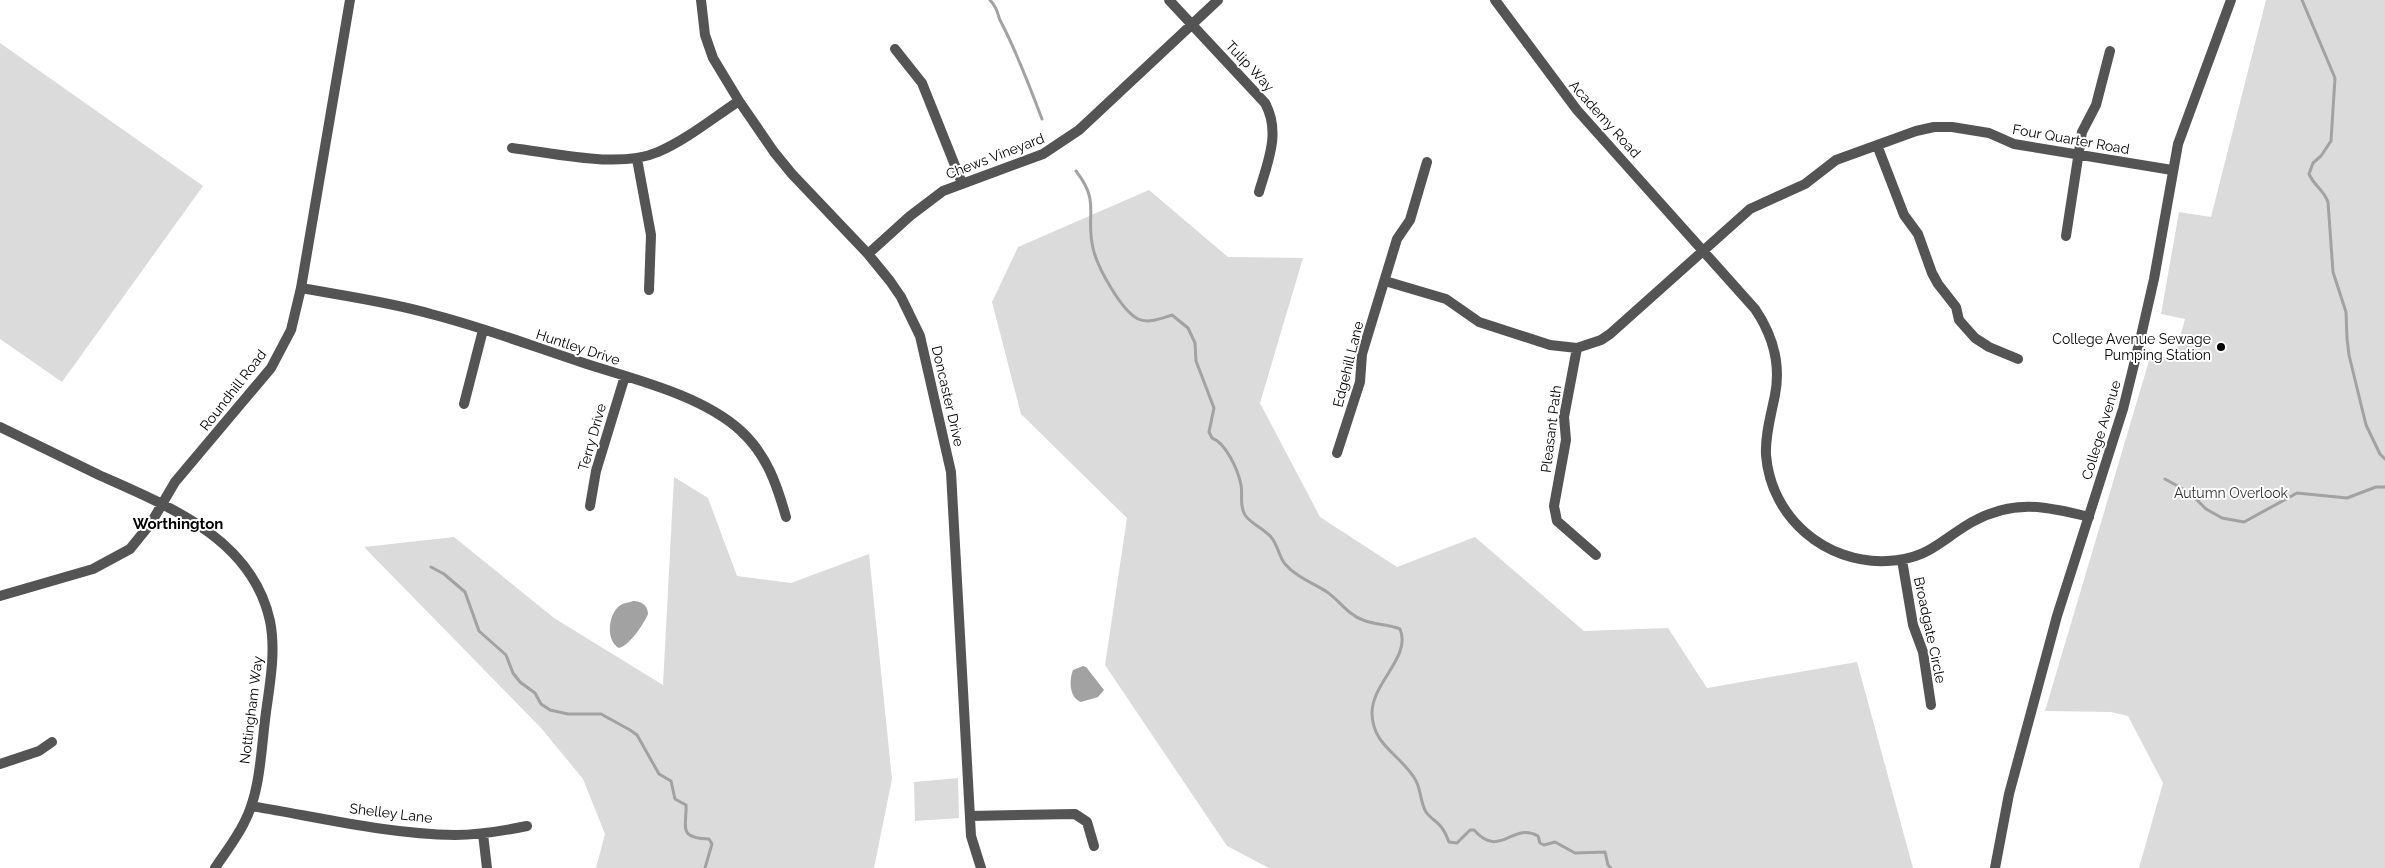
<svg xmlns="http://www.w3.org/2000/svg" width="2385" height="868" font-family="Raleway,sans-serif">
<style>
.green{fill:#dbdbdb}
.water{fill:#a2a2a2}
.lines{fill:none;stroke-linecap:round;stroke-linejoin:round}
.stream{stroke:#a2a2a2;stroke-width:3}
.minor{stroke:#545454;stroke-width:10}
.tertiary{stroke:#545454;stroke-width:10}
.poi-dot{fill:#000;stroke:#fff;stroke-width:2}
.labels{text-anchor:middle;dominant-baseline:central;stroke-width:4;stroke-linejoin:round;paint-order:stroke}
.street-label{font-size:14px;fill:#000;stroke:#fff}
.poi-label{font-size:14px;fill:#000;stroke:#fff;text-anchor:end}
.park-label{font-size:14px;fill:#323232;stroke:#fff}
.neighbourhood-label{font-size:15px;font-weight:bold;fill:#000;stroke:#fff}
</style>
<rect width="100%" height="100%" fill="#fff"/>
<path class="green" d="M2266,0H2385V868H2139L2163,783L2128,716L2111,712L2045,711L2151,354L2174,359L2185,319L2161,314L2179,212L2211,217Z
M0,43L203,186L62,382L0,339Z
M1149,190L1228,257L1303,258L1260,403L1320,517L1397,567L1475,537L1584,631L1668,628L1707,688L1857,662L1913,868H1269L1227,846L1105,665L1127,518L1021,414L992,302L1018,247Z
M674,477L708,498L737,576L791,583L869,554L892,779L874,868H596L605,834L583,779L541,728L364,547L454,537L554,618L663,685Z
M958,778L959,818L915,821L914,782Z"/>
<path class="water" d="M633,601C641,601 648,605 648,614C643,625 630,645 619,648C606,641 608,617 618,607C622,603 628,603 633,601Z
M1083,666L1086,667L1104,690L1098,697L1081,702C1069,698 1069,680 1073,670Z"/>
<g class="lines">
<path class="stream" d="M990,0C1000,11 996,14 1002,24C1018,55 1030,87 1042,119
M2302,0L2335,78L2331,141L2321,156L2313,163L2309,174C2315,187 2323,189 2328,202L2333,272L2346,312L2347,339L2349,355L2366,425L2380,454L2385,459
M1076,171C1101,203 1085,214 1093,248C1097,267 1121,310 1138,319C1149,324 1162,318 1172,315L1188,328L1195,343L1196,361L1214,408L1209,432L1212,438C1226,443 1238,470 1241,485C1243,496 1239,505 1245,515C1251,524 1263,528 1271,537C1278,545 1279,557 1285,564C1296,577 1313,583 1327,592C1339,600 1348,615 1363,620C1375,625 1388,624 1400,629C1412,657 1371,683 1372,714C1373,746 1400,754 1415,779C1421,788 1420,802 1426,812C1430,818 1438,822 1442,828C1445,832 1447,837 1449,842L1457,843L1470,830H1474C1501,860 1512,821 1538,836L1540,843L1544,845L1555,842L1575,853L1605,852L1608,865L1611,868
M2165,479L2190,493L2206,509L2222,518L2244,522L2297,493L2347,498L2376,487H2385
M431,567L444,574L465,592L479,631L506,655L513,673L520,682L535,693L541,704L550,710L568,714H601L630,730L637,735L659,774L671,781L675,799L686,805C687,827 677,838 709,839L712,844L705,868"/>
<path class="minor" d="M701,0L705,35L713,58L739,101L774,152L792,174L868,254L890,281L901,297L920,336L951,472L971,836L981,868
M1169,0L1265,103C1281,132 1268,161 1259,192
M1495,0L1577,110L1755,309C1772,334 1781,364 1775,395C1771,415 1765,435 1766,455C1771,518 1826,564 1887,561C1929,559 1939,541 1972,522C2013,499 2046,506 2089,517
M895,49L922,83L962,183
M1877,145L1904,215L1918,234L1932,273L1938,284L1956,307L1959,320L1975,338L1989,347L2018,359
M512,148C554,153 619,169 658,152C686,140 713,118 739,101
M637,159L651,235L649,290
M2066,236L2082,132L2096,105L2110,51
M868,254L910,216L943,191L1043,154L1079,130L1218,0
M1385,281L1446,299L1479,322L1550,345L1577,348L1601,340L1610,334L1750,209L1805,184L1836,160L1916,131L1934,127H1952L1989,133L2014,144L2172,170
M301,288C345,296 389,302 431,314C486,328 540,349 593,366C641,381 704,397 741,431C767,455 777,485 786,517
M1577,348L1564,417L1566,440L1554,506L1557,521L1596,555
M464,404L483,330
M0,427C33,443 66,459 99,475C168,506 252,538 270,621C276,651 270,683 266,712C261,748 261,791 244,823C236,839 225,853 215,868
M1337,453L1360,382L1362,354L1397,239L1410,220L1427,162
M590,506L596,471L625,376
M1902,560L1913,625L1923,652L1931,705
M0,596L93,569L130,549L151,523L175,482L271,368L291,330L301,288L350,0
M0,764L39,751L52,742
M251,806C318,817 387,834 455,835C480,835 503,831 527,826
M970,816L1075,814L1087,822L1094,846
M483,834L487,868"/>
<path class="tertiary" d="M1995,868L2009,794L2057,616L2123,409L2141,336L2154,279L2178,144L2231,0"/>
</g>
<circle class="poi-dot" cx="2221" cy="347" r="5"/>
<g class="labels">
<g class="street-label">
<text transform="translate(1250 66) rotate(47)">Tulip Way</text>
<text transform="translate(1605 119) rotate(48)">Academy Road</text>
<text transform="translate(2071 139) rotate(10)">Four Quarter Road</text>
<text transform="translate(995 156) rotate(-21)">Chews Vineyard</text>
<text transform="translate(578 347) rotate(18)">Huntley Drive</text>
<text transform="translate(1348 364) rotate(-76)">Edgehill Lane</text>
<text transform="translate(233 390) rotate(-52)">Roundhill Road</text>
<text transform="translate(948 396) rotate(77)">Doncaster Drive</text>
<text transform="translate(1551 429) rotate(-83)">Pleasant Path</text>
<text transform="translate(2101 430) rotate(-73)">College Avenue</text>
<text transform="translate(592 437) rotate(-74)">Terry Drive</text>
<text transform="translate(1930 630) rotate(78)">Broadgate Circle</text>
<text transform="translate(251 710) rotate(-83)">Nottingham Way</text>
<text transform="translate(391 813) rotate(7)">Shelley Lane</text>
</g>
<g class="poi-label">
<text x="2211" y="339">College Avenue Sewage<tspan x="2211" dy="16">Pumping Station</tspan></text>
</g>
<g class="park-label">
<text x="2231" y="493">Autumn Overlook</text>
</g>
<g class="neighbourhood-label">
<text x="178" y="524">Worthington</text>
</g>
</g>
</svg>
